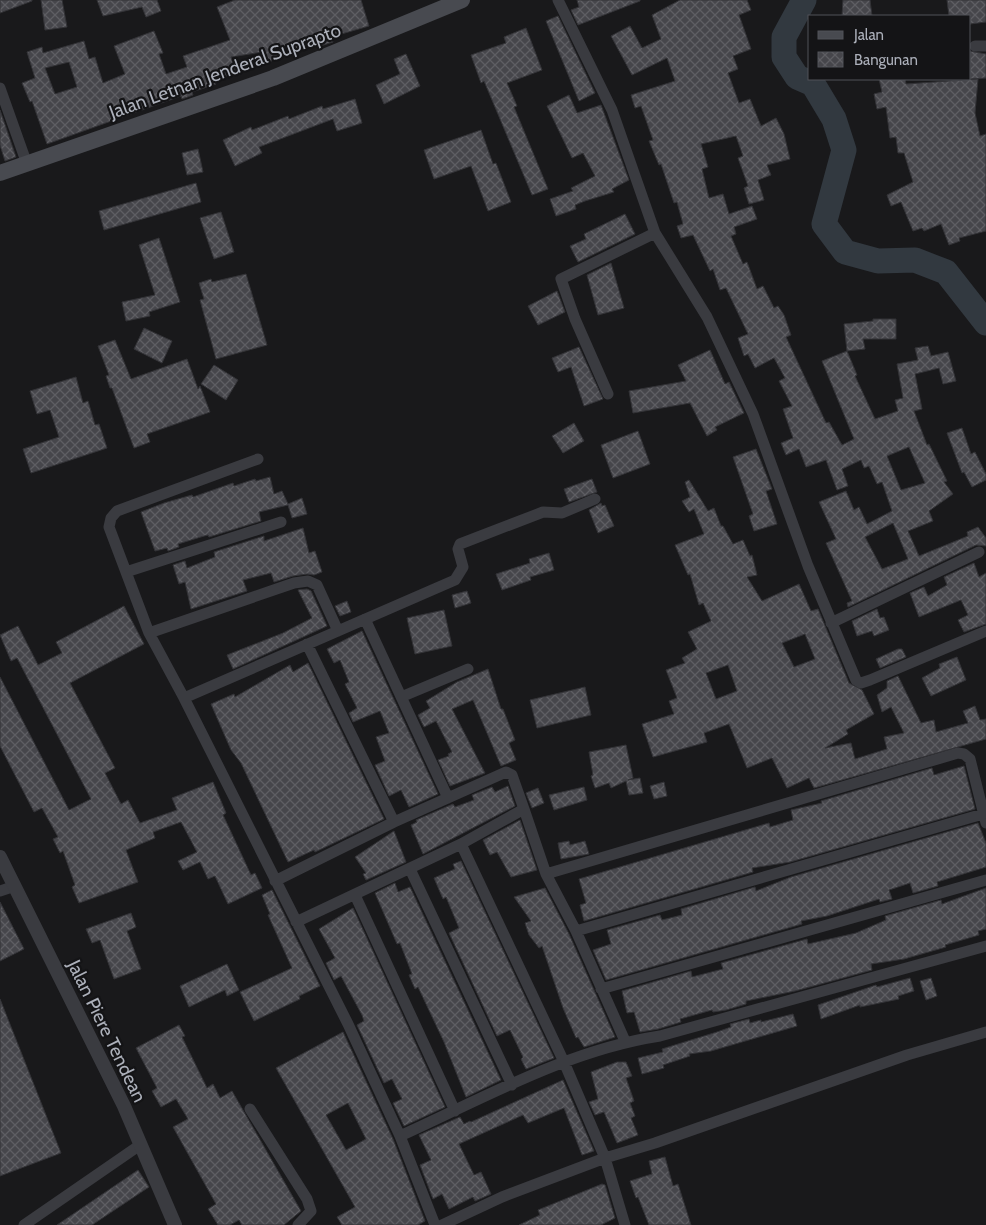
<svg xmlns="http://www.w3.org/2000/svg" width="986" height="1225" font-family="Cabin,sans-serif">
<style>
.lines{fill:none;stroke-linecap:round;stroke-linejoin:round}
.river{stroke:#323940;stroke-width:25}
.building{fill:url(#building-cross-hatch);stroke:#333337;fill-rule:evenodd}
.minor{stroke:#3a3b40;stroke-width:11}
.tertiary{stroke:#3a3b40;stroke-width:14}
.secondary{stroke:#484a50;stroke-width:16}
.labels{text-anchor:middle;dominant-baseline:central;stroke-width:4.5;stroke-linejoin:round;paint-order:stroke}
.street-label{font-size:19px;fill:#acb0ba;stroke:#141416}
</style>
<defs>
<pattern id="building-cross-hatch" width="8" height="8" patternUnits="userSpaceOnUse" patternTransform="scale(1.25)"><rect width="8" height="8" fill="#46464b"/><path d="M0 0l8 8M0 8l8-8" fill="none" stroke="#5e5e63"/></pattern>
</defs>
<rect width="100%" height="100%" fill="#19191b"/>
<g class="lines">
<path class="river" d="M804,0L784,37V57L797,77L813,84L834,119L844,150L824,224L845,252L878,261L915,260L946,272L986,323"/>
</g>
<path class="building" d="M0,0H32V1L0,13Z
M41,0H62L67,27L45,30Z
M97,0H157L161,11L146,17L142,7L103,16Z
M235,0H361L369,26L331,37L333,42L317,47L316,44L266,63L262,52L231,57L236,73L214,80L216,84L192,92L193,95L182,99L181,96L47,144L32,101L30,102L22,83L35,78L27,52L42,47L43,53L84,41L89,59L95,57L103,83L125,74L114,46L154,31L163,53L159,54L166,74L187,67L183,56L230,40L217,7ZM69,62L77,87L55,94L45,68Z
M577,0H640V1L578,25L571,10L579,7Z
M680,0H747L751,10L739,15L751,49L733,56L738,69L728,73L739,103L750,99L761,126L776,118L784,134L790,159L767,165L771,175L758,180L764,200L749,204L744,188L748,186L738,158L743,156L736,136L701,144L708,167L702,169L709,198L723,194L729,214L752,206L757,219L734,227L736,234L731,236L743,264L747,262L757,289L763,286L774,308L778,306L784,315L791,335L786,337L826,423L829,422L842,445L854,439L822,361L847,351L857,375L855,376L875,419L898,411L895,400L903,398L897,364L918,360L915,348L928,346L931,356L948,352L956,381L943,384L939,368L915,374L922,409L914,411L927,445L929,444L947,481L944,482L953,494L929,511L933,521L908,531L919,556L968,536L967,532L978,527L986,538V546L976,545L848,607L847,603L852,601L826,543L836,539L819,502L846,491L854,510L859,507L867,524L892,511L882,482L877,484L869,466L864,468L861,460L842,469L848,486L837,490L826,460L806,467L799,449L786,455L781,443L793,438L783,409L792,406L779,381L785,378L774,358L755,368L748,354L744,356L738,338L748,334L726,288L720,290L713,269L710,271L693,235L681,238L677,226L683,224L677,202L674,203L661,164L659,165L649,141L653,140L641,106L635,108L631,95L675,81L667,58L632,75L611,36L630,26L642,48L661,39L652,15ZM909,447L925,483L901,490L887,456ZM893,523L908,559L882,569L865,537Z
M843,0H870L872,16H842Z
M947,0H986V22L970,24V16H949Z
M558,16L595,93L579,101L546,21Z
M526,28L542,70L507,83L517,106L514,107L548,189L532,195L484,81L481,83L471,55L506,43L504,37Z
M970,51L986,54V78L970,79Z
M406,54L420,86L384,104L376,85L400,74L394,59Z
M879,79H905L906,84L978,79L975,113L980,136L986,134V231L959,238L960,241L949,245L941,224L924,231L922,228L913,231L901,202L891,206L887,195L913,182L904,153H898L896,137L890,138L886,107L877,109L874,94L882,92Z
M569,95L577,113L601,105L629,180L612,189L614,192L585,201L575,205L576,209L556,216L550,199L573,191L571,188L595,176L583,153L572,158L547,106Z
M355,99L362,123L337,131L333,119L259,147L262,153L235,166L223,140L251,127L252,130L288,116L289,119L322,106L323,109Z
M0,110L16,157L5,161L0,145Z
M481,130L493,164L496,163L511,202L488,211L471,166L434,179L424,150Z
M198,149L203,172L187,175L182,153Z
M196,183L201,202L104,230L99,211Z
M221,212L234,252L214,259L200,218Z
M625,214L635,234L578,262L570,246L586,239L584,234Z
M159,238L180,302L149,312L150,316L126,321L122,302L155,295L139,245Z
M611,263L624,308L598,315L587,275Z
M246,274L267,345L216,359L200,300L204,299L199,283L211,279L212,282Z
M557,291L565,312L538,325L528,306Z
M873,319H896V339H863L865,349L847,351L844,324L873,321Z
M144,328L172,341L162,363L134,349Z
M115,340L131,379L187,359L198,389L200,386L210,412L147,434L150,442L134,448L112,388H110L106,376L109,375L98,346Z
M579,347L603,399L584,406L571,367L558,372L552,358Z
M710,350L725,384L729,382L744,413L715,427L717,430L707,436L690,403L633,413L629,391L686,381L678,365Z
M214,365L238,380L226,400L201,384Z
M76,377L83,403L88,401L95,425L99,424L107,448L31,473L23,449L59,437L50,410L37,414L30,391Z
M574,423L584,441L563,453L552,436Z
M962,428L971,454L975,452L986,474V480L972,487L964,472L962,473L947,433Z
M638,431L650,464L613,478L601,445Z
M756,449L772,489L766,491L777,524L754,531L749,516L753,514L733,457Z
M270,477L274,494L282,491L288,504L302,498L307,514L292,518L288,505L259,512L261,521L209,537L208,535L204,536L178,544L179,547L168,551L167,548L155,551L141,512L164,503L192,495L193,497L233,483L234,486L255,479L256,481Z
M592,479L597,492L569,502L564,489Z
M689,480L708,511L714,508L721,526H723L733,544L743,540L750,556L752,555L757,575L747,577L762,601L799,584L811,611L818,609L849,683L862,690L874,714L846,730L848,734L825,748L851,743L855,759L887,749L884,737L904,733L891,707L882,712L877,695L887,688V681L898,676L921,723L934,720L936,732L968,723L963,711L975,706L980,720L986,719V739L814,788L809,778L787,788L772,758L747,768L729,724L704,733L707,742L653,757L642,724L674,714L669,701L677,698L666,670L685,663L682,658L697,649L688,632L711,621L703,603L699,605L690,574L688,575L675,545L704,534L694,509L689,512L682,501L690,497L685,482ZM805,634L815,659L794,667L782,643ZM728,665L737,691L716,699L706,673Z
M601,503L602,506L605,505L614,526L598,533L589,510Z
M303,528L309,553L315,551L322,572L314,575L307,574L293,576L274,582L271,573L243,580L247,591L191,609L185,582L179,584L173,565L185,561L187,568L215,557L214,552L264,536V541Z
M549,553L554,570L530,577L531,580L502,590L496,574L530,563L529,559Z
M974,563L979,577L986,573V624L964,632L958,620L968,615L961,600L919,617L910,593L924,587L928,596L947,585L944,577Z
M307,589L311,591L327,626L233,669L227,655L283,633L312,618L298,590Z
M467,591L471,603L455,608L452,595Z
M347,601L351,612L340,616L335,606Z
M124,606L144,644L70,683L115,768L105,773L121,804L128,800L140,823L177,810L172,798L213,782L226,813L223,815L238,847L251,875L255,873L262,888L228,904L215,876L208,879L200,862L183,870L178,861L197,852L181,822L153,832L155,838L126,850L138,882L79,903L72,887L75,885L63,851L60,853L53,839L58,837L42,808L34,812L0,746V677L69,810L91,799L17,658L11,661L0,635L18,626L38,665L62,653L56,642Z
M877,609L880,618L884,617L889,630L874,636L872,631L857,636L852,621Z
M444,610L452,646L415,654L407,618Z
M362,631L438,794L409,807L401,790L389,796L375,765L385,761L376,737L389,733L380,711L353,722L349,713L357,708L345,684L349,682L340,660L334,663L327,649Z
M898,649H902L906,657L880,668L876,659Z
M957,657L966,680L931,696L922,678L940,668L939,664Z
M308,663L384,819L315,852L314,850L288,862L241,763L231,750L211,704L234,694L235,697L290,665L293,672Z
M488,669L501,709H503L515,740L509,743L516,760L501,766L473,700L452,709L485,773L450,786L438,760L449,756L448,754L452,752L436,721L424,727L418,715L430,708L426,701L457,682Z
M585,687L591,715L537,728L530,700Z
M626,745L633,778L628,780L640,778L643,793L629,795L626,781L611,788L609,783L595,788L591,776L593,775L589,752Z
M964,766L975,809L790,862L752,868L753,872L584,921L580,905L586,903L579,879L769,823L770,827L793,820L791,810L822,803L821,801L932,768L934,775Z
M664,782L667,796L654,799L650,786Z
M508,786L515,806L423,854L411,825L417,822L416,820L453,804L455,807L474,800L472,795L492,787L495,792Z
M584,787L587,800L554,810L549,795Z
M538,788L544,803L532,808L526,793Z
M520,820L537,870L511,877L497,852L490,855L483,840Z
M978,823L986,843V867L937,882L938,886L913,893L910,883L889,890L892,899L880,902L879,899L827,916L801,921L802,924L606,980L593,950L611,944L607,930L660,915L662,920L682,915L681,909L755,887L756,891L791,877Z
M394,831L406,862L366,880L363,874L366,873L355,857Z
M569,841L570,845L585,841L589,854L561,859L558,843Z
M461,861L554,1058L526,1069L521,1059L523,1057L510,1030L497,1036L449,933L459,928L446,897L443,899L434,878L455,869L453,864Z
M395,883L398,892L410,887L501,1080L466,1097L444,1042L418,987L415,989L409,975L412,974L400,943L397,944L375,893Z
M545,888L569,934L615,1037L584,1047L578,1037L576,1038L563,1008L542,946L539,948L529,935L525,923L531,921L514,897Z
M986,888V929L978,931L979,935L945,945L946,947L904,959L871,964L872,970L795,991L746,1001V1004L726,1010L713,1012L712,1010L680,1019L681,1022L658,1029L640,1032L634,1012L627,1013L622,991L691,971L692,977L723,969L721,963L807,939L808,944L856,933L886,920L885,916L941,900L942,904Z
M272,890L320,986L299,996L300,999L254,1021L240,992L292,968L268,915L270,914L262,895Z
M0,902L24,949L0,961Z
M353,908L445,1107L404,1126L393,1103L402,1099L392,1079L384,1083L357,1025L364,1021L362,1015L341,976L334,980L326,963L335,958L319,929Z
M131,913L136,927L127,931L141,969L114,979L100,940L92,943L86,929Z
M227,964L239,990L227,996L225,990L189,1007L180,986Z
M910,978L914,991L898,996L899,999L860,1007V1005L821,1019L818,1005L876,985L877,987Z
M931,978L937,996L926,1000L920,981Z
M0,999L61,1153L0,1176Z
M793,1014L797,1026L711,1051L689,1054L690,1056L663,1065L664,1068L642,1074L638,1058L663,1052L662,1049L717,1032L731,1027L730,1024L749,1019L750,1023L761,1020V1022Z
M179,1025L185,1036L182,1037L207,1088L213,1084L220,1098L232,1091L301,1211L284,1225H242L239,1220L230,1225H218L208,1209L216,1204L173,1127L188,1119L176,1099L161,1107L152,1091L157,1088L136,1048Z
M343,1032L393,1139L425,1221L418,1225H342L337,1217L355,1207L276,1068ZM348,1103L366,1139L346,1150L326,1115Z
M617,1062H626L632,1076L626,1078L634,1101L630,1103L635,1116L631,1118L638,1135L617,1143L604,1112L595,1115L589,1102L598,1099L591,1072Z
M563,1080L594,1151L582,1155L564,1108L528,1123L523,1115L459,1144L474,1175L481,1172L491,1194L475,1201L473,1197L449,1209L442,1194L433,1199L420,1165L431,1160L419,1135L460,1117L464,1124L470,1121L471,1122Z
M665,1157L673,1186L678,1184L691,1225H649L638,1197L636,1198L630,1181L652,1174L649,1161Z
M138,1170L149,1187L92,1225H57Z
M602,1184L605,1185L615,1218L601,1225H519L540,1215L538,1210Z"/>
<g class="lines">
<path class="minor" d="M558,0L612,110L655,233L707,317L753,414L808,566L856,680L861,683L870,680L986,631
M975,46H986
M0,88L27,164
M608,394L575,319L561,279L655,233
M258,459L117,511L111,518L109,527L149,633L184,698L348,1024L400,1136L435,1225
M126,572L281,522
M365,619L448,798
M831,623L979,552
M149,633L294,583L308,581L317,585L338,631
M307,644L394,822
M401,697L468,669
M184,698L455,580L463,567L458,549L460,544L543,512L562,513L595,499
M461,844L564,1062L605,1158L625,1225
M410,869L512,1085
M546,874L576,931L625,1041
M275,881L394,822L506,772L512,775L524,809
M0,891L15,886
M355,895L455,1111
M296,922L461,844L524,809L546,874L958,753L964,754L970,759L986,823
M576,931L983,814
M601,989L986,880
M250,1109L307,1199L311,1211L298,1225
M400,1136C484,1098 568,1050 660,1036L986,946
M24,1225L140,1145
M442,1225L502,1197L605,1158L655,1143L907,1055L986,1032"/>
<path class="tertiary" d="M0,857L124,1106L175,1225"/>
<path class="secondary" d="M0,173L273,78L462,0"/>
</g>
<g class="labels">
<g class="street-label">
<text transform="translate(225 71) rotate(-20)">Jalan Letnan Jenderal Suprapto</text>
<text transform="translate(107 1031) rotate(64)">Jalan Piere Tendean</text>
</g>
</g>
<rect x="808" y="15" width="162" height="65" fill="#141416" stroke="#515258"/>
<rect x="818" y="31" width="25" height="8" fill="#484a50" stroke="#515258"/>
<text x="854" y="40" font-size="15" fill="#acb0ba">Jalan</text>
<rect x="818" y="52" width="25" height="15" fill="url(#building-cross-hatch)" stroke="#515258"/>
<text x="854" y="65" font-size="15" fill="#acb0ba">Bangunan</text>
</svg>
